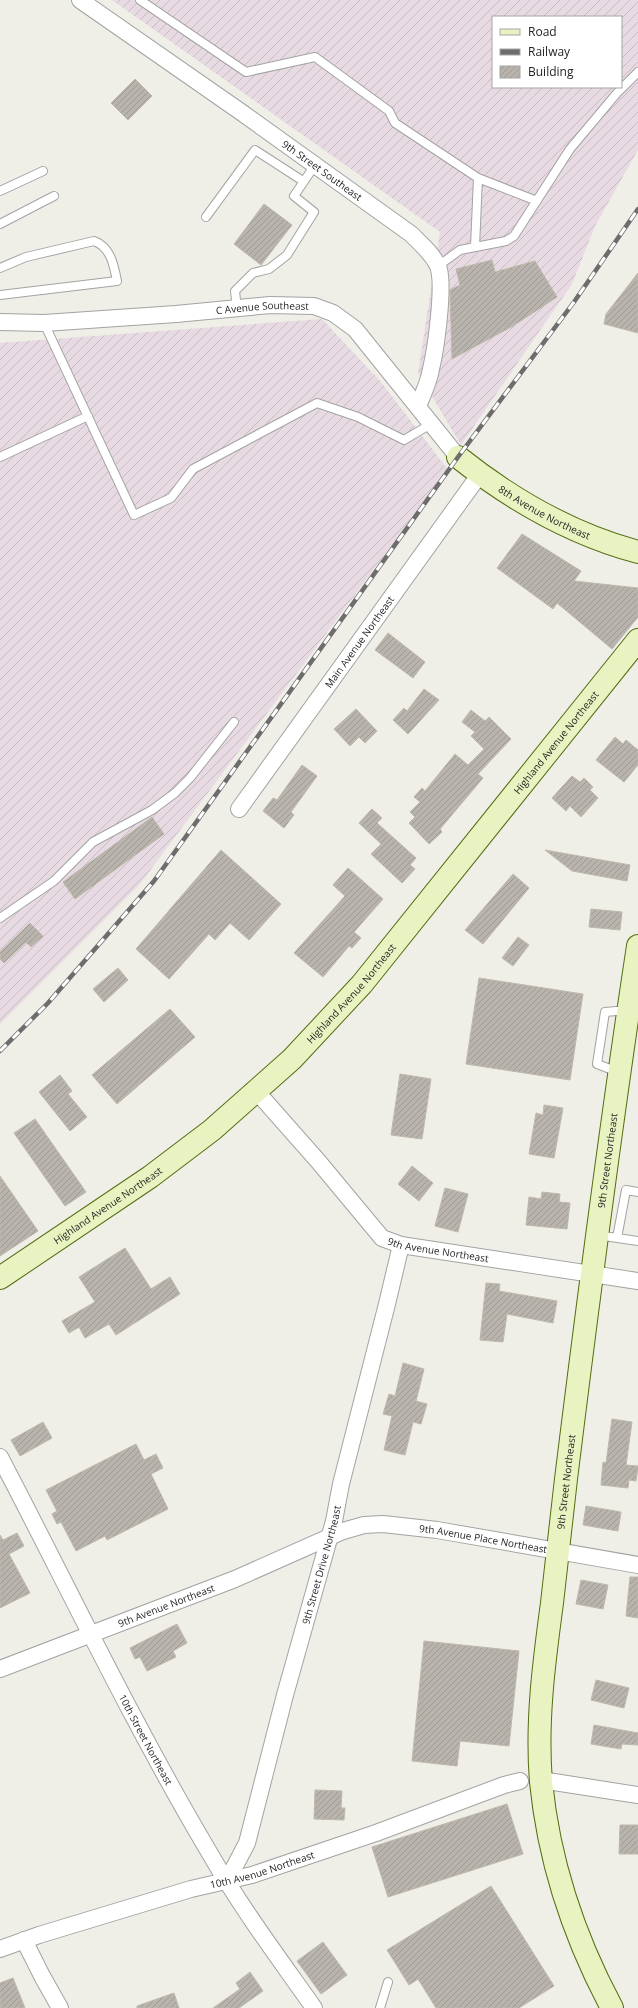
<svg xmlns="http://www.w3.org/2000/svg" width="638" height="2008" font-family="'Open Sans',sans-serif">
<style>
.industrial{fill:url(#industrial-furrows);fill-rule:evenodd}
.building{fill:url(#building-hatch);stroke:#bfb8ab}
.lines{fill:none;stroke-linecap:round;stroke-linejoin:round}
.lane-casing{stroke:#a3a3a3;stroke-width:10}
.street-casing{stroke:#a3a3a3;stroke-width:18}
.secondary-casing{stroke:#526d10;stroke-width:24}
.lane{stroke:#fff;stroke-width:8}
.street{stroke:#fff;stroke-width:16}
.secondary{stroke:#e8f3c1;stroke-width:22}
.rail-casing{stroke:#6d6d6d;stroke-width:4.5}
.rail{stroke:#fff;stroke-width:3;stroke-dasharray:9;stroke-linecap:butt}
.labels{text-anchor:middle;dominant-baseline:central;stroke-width:3.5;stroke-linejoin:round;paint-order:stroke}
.street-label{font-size:10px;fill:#1f1f1f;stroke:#fff}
</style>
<defs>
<pattern id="industrial-furrows" width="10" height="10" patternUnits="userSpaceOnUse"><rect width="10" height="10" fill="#e7dae2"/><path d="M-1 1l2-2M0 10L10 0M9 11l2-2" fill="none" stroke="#c6bbc1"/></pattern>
<pattern id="building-hatch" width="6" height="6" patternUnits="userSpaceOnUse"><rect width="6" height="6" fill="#b8b4ad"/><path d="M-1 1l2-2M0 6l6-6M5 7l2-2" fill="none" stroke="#9e9a94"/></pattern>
</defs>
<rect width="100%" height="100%" fill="#efeee7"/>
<path class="industrial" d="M112,0H638V150L595,226L572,284L461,445L418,373L440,232ZM493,17H621V87H493Z
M322,319L381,382L448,470L140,884L0,1024V343Z"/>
<path class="building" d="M135,79L152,96L128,120L111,103Z
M264,204L292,225L261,265L234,244Z
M492,260L495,272L535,261L557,297L513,326L452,359L450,290L460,285L456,269Z
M638,273V333L604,324L606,314Z
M522,534L581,571L574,581L638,588V617L612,649L557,603L553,609L497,568Z
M388,633L425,662L413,678L375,650Z
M424,689L439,700L408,734L393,720L404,708L407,711Z
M356,709L377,731L365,743L359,737L350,746L334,729Z
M471,710L485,721L489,717L511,739L478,774L483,778L440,829L442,832L429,844L409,823L415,817L410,812L420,802L414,797L422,788L425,791L455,754L468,765L484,749L471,736L475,732L462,722Z
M615,737L623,744L626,740L638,750V765L624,782L596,760Z
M302,765L317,776L291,812L294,815L284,828L263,811L273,798L277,800Z
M572,776L580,782L584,778L593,787L590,790L598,798L581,817L570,806L566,811L552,798Z
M372,809L382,818L377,823L416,858L410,865L415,869L402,883L371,854L381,844L359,823Z
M152,817L164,834L75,899L63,882Z
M221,850L281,904L249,940L230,923L215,940L209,934L169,979L136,949Z
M545,850L630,865L627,881L572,871Z
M348,868L383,899L354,932L361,938L352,948L349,946L323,977L294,953L345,896L333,885Z
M513,874L529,888L483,944L465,930Z
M591,909L622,912L620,930L589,927Z
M30,923L43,936L31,947L26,942L4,963L0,959V952Z
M518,937L529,945L513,966L502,958Z
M118,968L128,980L104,1002L93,989Z
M479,978L583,994L570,1080L466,1064Z
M170,1009L195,1037L117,1104L92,1075Z
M400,1074L431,1079L422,1139L391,1135Z
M60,1075L72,1091L68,1094L87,1117L70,1131L39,1092Z
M544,1105L563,1108L554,1158L529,1154L536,1113L543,1115Z
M35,1119L86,1192L65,1206L14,1133Z
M412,1166L433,1183L419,1201L398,1184Z
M0,1176L38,1231L0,1256Z
M445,1188L468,1194L458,1232L435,1226Z
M542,1192L560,1194L559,1202L570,1203L567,1229L526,1225L529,1197L541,1199Z
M125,1248L151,1289L170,1277L180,1294L116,1335L109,1324L85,1338L79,1327L69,1333L62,1321L95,1302L79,1277Z
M486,1283L500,1284L499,1291L557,1301L553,1323L507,1314L503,1342L480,1340Z
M403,1363L424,1369L416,1401L427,1404L421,1424L413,1422L405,1455L384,1450L392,1416L383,1414L389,1394L395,1396Z
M612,1419L632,1422L626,1465L638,1466V1468L636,1481L629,1480L628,1488L601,1485L603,1462L606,1463Z
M43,1422L52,1438L20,1456L11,1440Z
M136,1444L144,1460L156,1454L163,1468L151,1474L168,1509L107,1540L105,1536L76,1551L61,1522L57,1524L52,1514L57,1511L46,1490Z
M586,1506L621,1512L618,1531L583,1525Z
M17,1533L24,1546L9,1554L30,1593L0,1608V1535L3,1540Z
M630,1577H638V1618L626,1616Z
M581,1580L608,1585L603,1609L576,1604Z
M177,1624L187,1643L173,1651L176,1657L147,1671L140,1657L135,1659L130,1648Z
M424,1641L519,1651L509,1746L460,1741L457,1766L412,1761Z
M596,1680L629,1688L624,1708L591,1700Z
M594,1725L638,1733V1745L622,1744L621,1749L591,1744Z
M315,1790L342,1791L341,1808H345L344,1820L314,1819Z
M507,1804L523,1854L388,1897L372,1847Z
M620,1825H638V1854H619Z
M491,1886L554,1986L519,2008H436L418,1979L409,1985L387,1950Z
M323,1942L347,1975L321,1994L297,1961Z
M250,1972L263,1991L239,2008H213L240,1989L236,1983Z
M13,1978L25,2008H0V1983Z
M174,1993L179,2008H137V2006Z"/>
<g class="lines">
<defs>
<path id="lane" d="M140,0L246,72L315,57L389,111L395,123L478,178L475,247
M478,178L537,201
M0,191L43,171
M206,217L255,150L303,181
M0,224L54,196
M438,266L460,250L506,241L514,236L570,149L617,93L638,72
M0,268L26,257L94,241C111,247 114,266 117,281L0,295
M237,309L235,291L253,273L269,269L287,255L314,212L294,196L315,165
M44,323L134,515L171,498L193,469L317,403L358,417L404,440L431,424
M0,457L88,416
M0,918L54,881L93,842L152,810L175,793L190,778L234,722
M618,1072L597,1064L605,1012L628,1010
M597,1235L638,1241
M617,1238L626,1190L638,1192
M380,2008L388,1982"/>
<g id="street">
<path id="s1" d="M80,0L241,112L411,234C421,244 432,253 438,266C445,284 436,348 431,369C429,382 423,394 418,406"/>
<path id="s2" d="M0,322L44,323L176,314L270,305L314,306L333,313L355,329L458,457"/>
<path id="s3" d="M239,809L480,474"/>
<path id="s4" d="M257,1092L318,1161L382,1238L401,1245L638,1281"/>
<path id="s5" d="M0,1457C69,1589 133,1724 209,1852C240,1906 278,1957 314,2008"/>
<path id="s6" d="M0,1669L235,1579L343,1531L364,1525L383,1524L437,1530L638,1565"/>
<path d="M541,1780L638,1795"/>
<path id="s7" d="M227,1881L247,1843L285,1695L334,1521L341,1484L387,1304L401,1245"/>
<path d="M24,1940L42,1976L60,2008"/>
<path id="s8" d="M0,1949L39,1935L191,1889L252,1875L376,1833L504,1785L520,1781"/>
</g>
<g id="secondary">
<path id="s9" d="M458,457C512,500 571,534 638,552"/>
<path id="s10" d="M0,1278L150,1177L212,1130L292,1059L362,984L638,640"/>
<path id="s11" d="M612,2008C574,1937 549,1863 541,1782C536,1722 544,1662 552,1603C557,1562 561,1520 566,1479C588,1301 611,1123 638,946"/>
</g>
</defs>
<use href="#lane" class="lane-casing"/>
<use href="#street" class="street-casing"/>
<use href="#secondary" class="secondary-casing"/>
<use href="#lane" class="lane"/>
<use href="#street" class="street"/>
<use href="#secondary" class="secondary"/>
<defs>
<path id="rail" d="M0,1051L48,1003L154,881L458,457L574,302L638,209"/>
</defs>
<use href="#rail" class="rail-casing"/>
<use href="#rail" class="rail"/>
</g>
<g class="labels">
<g class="street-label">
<text stroke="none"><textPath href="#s1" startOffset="296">9th Street Southeast</textPath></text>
<text stroke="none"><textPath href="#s2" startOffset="263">C Avenue Southeast</textPath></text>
<text stroke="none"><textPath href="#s9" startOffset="103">8th Avenue Northeast</textPath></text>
<text stroke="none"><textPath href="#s3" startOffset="206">Main Avenue Northeast</textPath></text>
<text stroke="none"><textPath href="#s10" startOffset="778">Highland Avenue Northeast</textPath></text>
<text stroke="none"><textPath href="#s10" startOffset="454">Highland Avenue Northeast</textPath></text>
<text stroke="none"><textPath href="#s11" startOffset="864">9th Street Northeast</textPath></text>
<text stroke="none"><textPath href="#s10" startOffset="130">Highland Avenue Northeast</textPath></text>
<text stroke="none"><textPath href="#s4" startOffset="250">9th Avenue Northeast</textPath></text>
<text stroke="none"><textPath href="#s11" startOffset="540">9th Street Northeast</textPath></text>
<text stroke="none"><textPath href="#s6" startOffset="512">9th Avenue Place Northeast</textPath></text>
<text stroke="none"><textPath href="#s7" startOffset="331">9th Street Drive Northeast</textPath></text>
<text stroke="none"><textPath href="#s6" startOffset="178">9th Avenue Northeast</textPath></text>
<text stroke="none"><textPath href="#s5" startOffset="318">10th Street Northeast</textPath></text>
<text stroke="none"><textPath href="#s8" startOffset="274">10th Avenue Northeast</textPath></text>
</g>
</g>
<rect x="492" y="16" width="130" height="72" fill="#ffffff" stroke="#a5a5a5"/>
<rect x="500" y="29" width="20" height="6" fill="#e8f3c1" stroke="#a5a5a5"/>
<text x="528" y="36" font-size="12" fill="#1f1f1f">Road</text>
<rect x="500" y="49" width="20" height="6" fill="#6d6d6d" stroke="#a5a5a5"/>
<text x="528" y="56" font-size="12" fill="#1f1f1f">Railway</text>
<rect x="500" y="66" width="20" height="12" fill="url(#building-hatch)" stroke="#a5a5a5"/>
<text x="528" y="76" font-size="12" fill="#1f1f1f">Building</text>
</svg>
